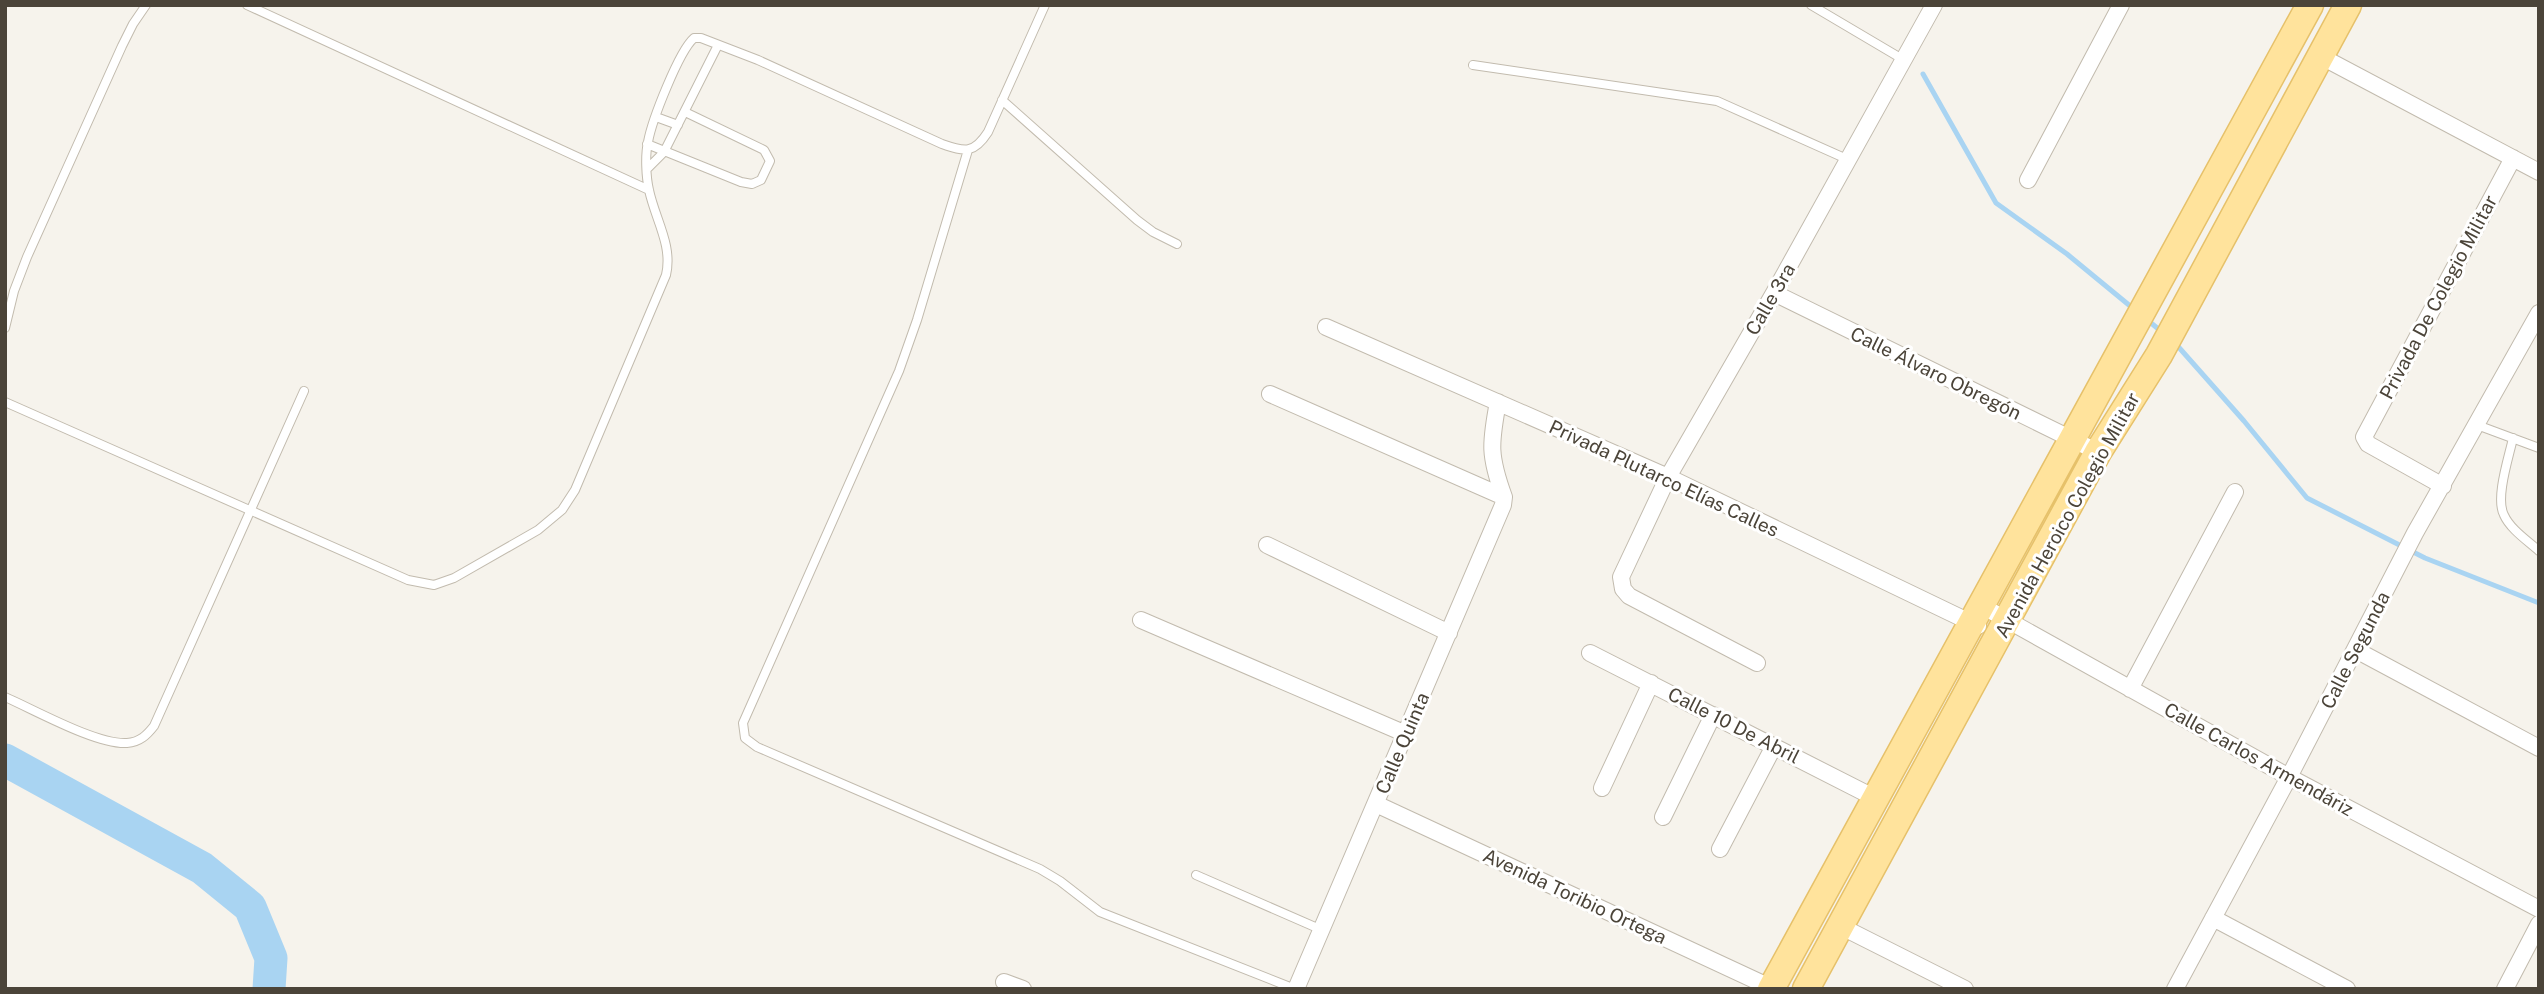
<svg xmlns="http://www.w3.org/2000/svg" width="2544" height="994" font-family="'Public Sans',sans-serif">
<style>
.lines{fill:none;stroke-linecap:round;stroke-linejoin:round}
.stream{stroke:#a9d4f2;stroke-width:5}
.river{stroke:#a9d4f2;stroke-width:33}
.lane-casing{stroke:#c2bbae;stroke-width:10}
.street-casing{stroke:#c2bbae;stroke-width:18}
.primary-casing{stroke:#e6c16a;stroke-width:29}
.lane{stroke:#fff;stroke-width:8}
.street{stroke:#fff;stroke-width:16}
.primary{stroke:#ffe39c;stroke-width:26}
.labels{text-anchor:middle;dominant-baseline:central;stroke-width:6;stroke-linejoin:round;paint-order:stroke}
.street-label{font-size:19px;fill:#4b4439;stroke:#fff}
</style>
<rect width="100%" height="100%" fill="#f6f3ec"/>
<g class="lines">
<path class="stream" d="M1923,74L1996,203L2067,254L2135,310
M2145,318L2162,332
M2175,343L2244,421L2307,498L2425,558L2539,603"/>
<path class="river" d="M5,760L202,868L250,907L271,958L269,989"/>
<defs>
<path id="lane" d="M247,5L649,190
M1811,5L1904,60
M1473,65L1717,101L1849,160
M1002,100L1137,220L1153,232L1177,244
M656,117L678,125
M647,144L741,182L752,184L761,180L770,161L764,150L685,112
M968,150L917,320L899,371L743,723L745,738L757,747L1040,869L1060,881L1100,912L1295,989
M648,168L664,152L718,45
M5,328L14,291L27,257L122,46L133,24L146,5
M5,402L408,580L434,585L454,578L538,530L562,510L575,490L666,275C673,245 655,219 649,190C646,177 645,155 648,142C652,120 679,51 694,38H701L758,60L942,144C965,152 974,154 988,132L1045,5
M2477,425L2539,448
M2513,438C2509,457 2495,498 2504,515C2510,529 2528,541 2539,551
M5,697C35,710 97,745 127,743C140,742 147,735 154,726L304,391
M1196,875L1322,930"/>
<path id="street" d="M2320,56L2539,172
M2028,180L2121,5
M1774,293L2098,452
M1326,327L1668,477L1978,626
M1270,394L1504,497
M1498,402C1490,444 1489,456 1504,497
M2443,486L2368,444L2364,437L2513,158
M1267,545L1449,633
M1982,606L2289,777L2539,909
M1141,620L1406,734
M2356,650L2539,748
M1590,653L1877,799
M1757,663L1629,596L1623,589L1621,577L1668,477L1774,293L1934,5
M2130,689L2235,492
M1602,788L1651,683
M1376,804L1774,989
M1663,817L1713,715
M1720,849L1774,746
M2213,918L2347,989
M1840,926L1965,989
M1004,982L1023,989
M1296,989L1503,505L1504,497
M2175,989L2289,777L2415,533L2539,313
M2505,989L2539,924"/>
<path id="primary" d="M1771,989L2310,5
M1806,989L2098,452L2159,355L2348,5"/>
</defs>
<use href="#lane" class="lane-casing"/>
<use href="#street" class="street-casing"/>
<use href="#primary" class="primary-casing"/>
<use href="#lane" class="lane"/>
<use href="#street" class="street"/>
<use href="#primary" class="primary"/>
</g>
<g class="labels">
<g class="street-label">
<text transform="translate(2438 297) rotate(-62)">Privada De Colegio Militar</text>
<text transform="translate(1770 299) rotate(-60)">Calle 3ra</text>
<text transform="translate(1936 373) rotate(26)">Calle Álvaro Obregón</text>
<text transform="translate(1664 478) rotate(25)">Privada Plutarco Elías Calles</text>
<text transform="translate(2067 515) rotate(-61)">Avenida Heroico Colegio Militar</text>
<text transform="translate(2355 650) rotate(-63)">Calle Segunda</text>
<text transform="translate(1734 725) rotate(27)">Calle 10 De Abril</text>
<text transform="translate(1402 743) rotate(-67)">Calle Quinta</text>
<text transform="translate(2259 759) rotate(29)">Calle Carlos Armendáriz</text>
<text transform="translate(1575 896) rotate(25)">Avenida Toribio Ortega</text>
</g>
</g>
<rect width="2544" height="994" fill="none" stroke="#4b4439" stroke-width="14"/>
</svg>
